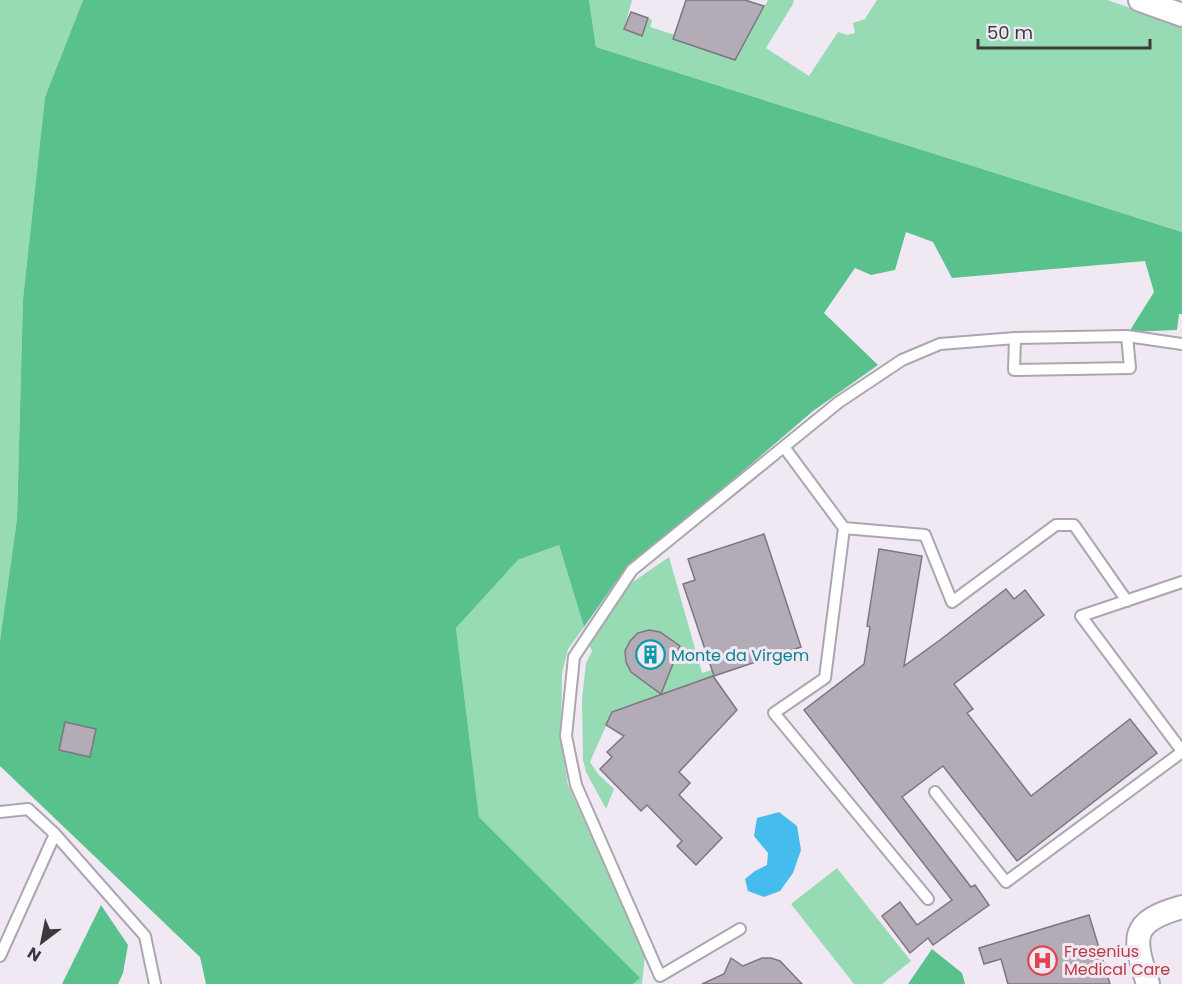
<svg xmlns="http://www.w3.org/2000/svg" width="1182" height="984" font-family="Poppins,sans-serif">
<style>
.green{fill:#96dbb3;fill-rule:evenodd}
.forest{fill:#59c28c}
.water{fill:#45bbee}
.building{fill:#b3acb7;stroke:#7c7680;stroke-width:1.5}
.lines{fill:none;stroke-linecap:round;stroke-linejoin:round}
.service-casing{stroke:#aca6b0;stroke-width:14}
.minor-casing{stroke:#aca6b0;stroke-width:26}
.service{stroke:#fff;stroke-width:10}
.minor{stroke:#fff;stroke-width:22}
.labels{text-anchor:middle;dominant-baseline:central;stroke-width:6;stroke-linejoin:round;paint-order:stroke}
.culture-label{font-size:16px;fill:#0d838f;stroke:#f0e9f4;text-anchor:start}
.health-label{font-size:16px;fill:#be3a42;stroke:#f0e9f4;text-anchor:start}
</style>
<rect width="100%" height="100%" fill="#f0e9f4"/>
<path class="green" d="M0,0H83L45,97L23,299L17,519L0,640Z
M589,0H632L624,29L642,36L648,18L652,20L650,27L675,35L674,39L735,60L768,0H794L793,4L766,48L809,76L838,32L847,35L855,33L853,23L865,19L877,0H1107L1182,25V232L596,47Z
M559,545L584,627L568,649L562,673L561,741L568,785L645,955L642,984H633L639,978L479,817L456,628L518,560Z
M669,557L702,673L712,670L713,676L612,712L590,762L598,774L614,789L606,809L586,772L583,760L582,699L586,663L592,651L589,644L627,586ZM649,630C652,631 656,631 659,632C674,637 680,658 670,670C668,673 665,675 662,677L631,672C620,651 626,637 649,630Z
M837,868L911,961L882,984H854L791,904Z"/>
<path class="forest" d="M83,0H589L596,47L1182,232V314H1179L1177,330L1129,332L1154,292L1145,261L952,278L933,242L906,232L895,270L871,275L855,268L824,313L878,365L813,411L702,506L627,566L584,627L559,545L518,560L456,628L479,817L640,978L633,984H206L200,957L0,766V640L17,519L23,299L45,97Z
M101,905L128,945L123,973L118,984H62Z
M932,949L962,973L965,984H908Z"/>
<path class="water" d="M779,812L797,826L801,850L793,873L780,891L764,897L748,891L745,879L755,871L767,865L768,853L754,836L757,818Z"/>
<path class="building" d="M686,0H745L764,6L735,60L673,39Z
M631,12L648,18L642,36L624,29Z
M764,534L801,647L714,676L683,584L695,580L688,559Z
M879,549L922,556L904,666L940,640L1006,589L1014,599L1025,590L1044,615L954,684L973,709L967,713L1031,796L1130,719L1157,753L1017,861L943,766L902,797L971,887L975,885L989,905L933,945L928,938L910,953L882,916L900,902L917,925L952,900L804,710L864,664L870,627L867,626Z
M649,630L660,632L680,646L661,694L631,672L626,662L625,651L630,641L638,633Z
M713,676L737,710L679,772L690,783L679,795L722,838L696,865L677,846L682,841L647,805L641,811L600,769L612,757L607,752L624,736L606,725L612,712Z
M65,722L96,729L90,757L59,750Z
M1089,915L1110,984H1008L1001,959L984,964L979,948Z
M731,958L743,966L762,958H771L780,961L802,984H702L724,974Z"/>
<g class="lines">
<defs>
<path id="service" d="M1127,336L1182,344
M784,447L844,528
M1182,582L1081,616L1182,751
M935,792L1006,882L1182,752
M0,812L28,809L55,834L145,936L155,984
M928,899L774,713L825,678L844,528L925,535L952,602L1056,525H1074L1127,601
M740,929L660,976L576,785L566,736L574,657L632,570L839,402L902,360L940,344L1015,338L1127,336L1130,368L1014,370L1015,338
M0,956L55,834"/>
<path id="minor" d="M1140,0L1182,15
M1148,984C1133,937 1129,922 1182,907"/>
</defs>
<use href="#service" class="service-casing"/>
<use href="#minor" class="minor-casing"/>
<use href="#service" class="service"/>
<use href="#minor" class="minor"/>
</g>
<defs>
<symbol id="building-ring" viewBox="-11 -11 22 22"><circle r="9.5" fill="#f0e9f4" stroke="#0f9aa8" stroke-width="1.5"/><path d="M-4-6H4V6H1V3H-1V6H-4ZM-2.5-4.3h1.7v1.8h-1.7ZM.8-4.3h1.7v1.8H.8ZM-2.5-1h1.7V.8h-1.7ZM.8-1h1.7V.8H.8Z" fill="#0f9aa8"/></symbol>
<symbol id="hospital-ring" viewBox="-11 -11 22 22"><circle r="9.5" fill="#f0e9f4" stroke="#e0444e" stroke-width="1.5"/><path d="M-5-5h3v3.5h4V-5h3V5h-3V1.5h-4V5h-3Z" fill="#e0444e"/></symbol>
</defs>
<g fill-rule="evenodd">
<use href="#building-ring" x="634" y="638" width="33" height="33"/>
<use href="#hospital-ring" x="1026" y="944" width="33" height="33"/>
</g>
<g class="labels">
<g class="culture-label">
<text x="671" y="655">Monte da Virgem</text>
</g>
<g class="health-label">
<text x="1064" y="951">Fresenius<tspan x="1064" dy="18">Medical Care</tspan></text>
</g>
</g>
<g transform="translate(42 942) rotate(212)" stroke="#f0e9f4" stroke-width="4.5" paint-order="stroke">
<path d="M0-4.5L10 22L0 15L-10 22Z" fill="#3c393d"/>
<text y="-9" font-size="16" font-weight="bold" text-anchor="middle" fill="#3c393d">N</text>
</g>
<path d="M978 39v9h172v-9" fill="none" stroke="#3c393d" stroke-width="3"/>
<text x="987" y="39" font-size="18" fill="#3c393d" stroke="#f0e9f4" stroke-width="4.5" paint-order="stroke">50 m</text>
</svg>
